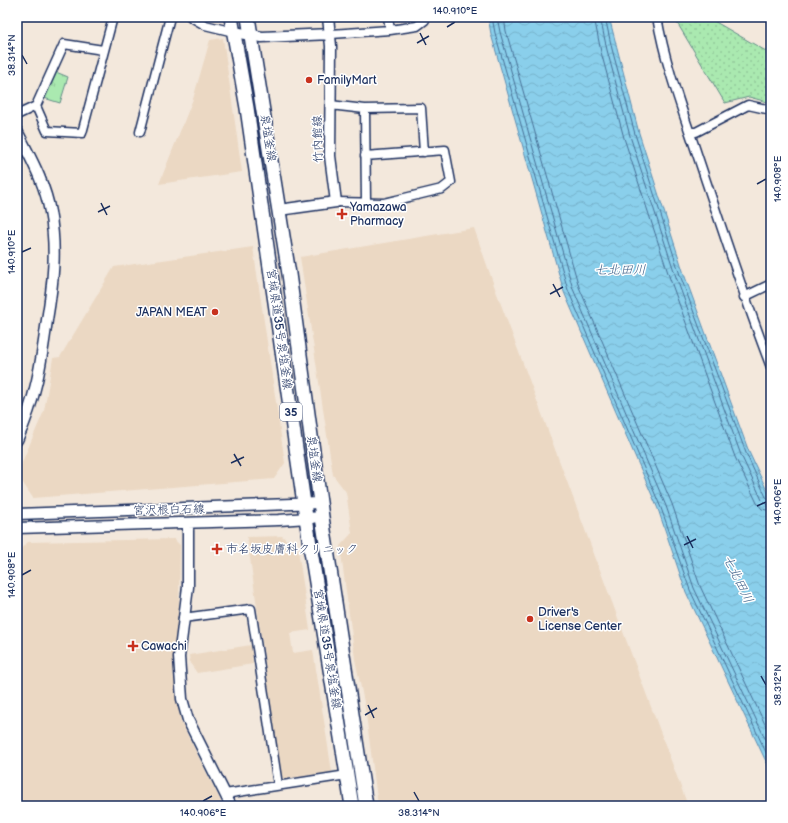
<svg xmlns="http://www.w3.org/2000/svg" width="788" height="823" font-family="'Balsamiq Sans','Klee One',sans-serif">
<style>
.built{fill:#ebd8c3}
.grass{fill:url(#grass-dots);stroke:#628c87}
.park{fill:url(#park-tufts);stroke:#628c87}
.water{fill:url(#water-waves);stroke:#5e8fb3}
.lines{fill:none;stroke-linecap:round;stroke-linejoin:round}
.shore{stroke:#476f96;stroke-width:1}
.minor-casing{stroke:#1b2f5e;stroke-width:11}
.tertiary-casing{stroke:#1b2f5e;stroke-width:13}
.primary-casing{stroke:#1b2f5e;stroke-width:16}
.minor{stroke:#fff;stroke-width:8}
.tertiary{stroke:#fff;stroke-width:10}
.primary{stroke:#fff;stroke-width:13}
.ticks{fill:none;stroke:#1b2f5e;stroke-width:1.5}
.poi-dot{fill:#c8321e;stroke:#fff;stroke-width:1.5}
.labels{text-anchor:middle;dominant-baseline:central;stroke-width:3;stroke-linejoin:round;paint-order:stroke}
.shield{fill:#fff;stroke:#5f6d8e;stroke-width:1}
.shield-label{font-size:11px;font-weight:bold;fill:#1b2f5e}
.poi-label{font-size:12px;fill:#1b2f5e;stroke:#fff;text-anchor:start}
.street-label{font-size:12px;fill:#1b2f5e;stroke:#fff}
.water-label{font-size:13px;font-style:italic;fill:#3c5f88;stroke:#fff}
.neatline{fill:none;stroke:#1b2f5e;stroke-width:1.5}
.ticks-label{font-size:10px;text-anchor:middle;fill:#1b2f5e}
</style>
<defs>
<pattern id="grass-dots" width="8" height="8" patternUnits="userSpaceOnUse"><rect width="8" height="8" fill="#aae9b0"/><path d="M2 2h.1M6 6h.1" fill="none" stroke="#92c89a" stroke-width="1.8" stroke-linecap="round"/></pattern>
<pattern id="park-tufts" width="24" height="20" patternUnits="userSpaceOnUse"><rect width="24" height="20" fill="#aae9b0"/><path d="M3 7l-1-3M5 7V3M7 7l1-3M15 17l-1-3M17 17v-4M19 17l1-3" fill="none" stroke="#92c89a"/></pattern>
<pattern id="water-waves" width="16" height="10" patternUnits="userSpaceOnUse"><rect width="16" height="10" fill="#8acfeb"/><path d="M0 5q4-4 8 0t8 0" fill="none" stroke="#76b2cc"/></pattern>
</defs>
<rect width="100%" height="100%" fill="#f3e8dc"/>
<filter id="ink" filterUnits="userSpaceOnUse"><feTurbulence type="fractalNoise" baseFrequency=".025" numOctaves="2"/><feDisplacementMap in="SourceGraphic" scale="8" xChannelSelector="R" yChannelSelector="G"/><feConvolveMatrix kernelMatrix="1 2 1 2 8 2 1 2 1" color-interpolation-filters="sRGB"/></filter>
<g filter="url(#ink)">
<path class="built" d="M223,38L242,172L159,184L193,99L210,40Z
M474,228L496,291L688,806H378L365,707L355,659L340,546L352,533L346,492L333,475L300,257Z
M253,247L285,463L274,479L33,498L17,474L44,411L53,358L60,357L114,267Z
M282,536L298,550L310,630L290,633L293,653L313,650L332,772L284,779L281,776L247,537Z
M174,539L180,545L179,608L173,673L181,722L223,806H17V552L28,542Z
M251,645L253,664L197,673L190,663L189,655Z"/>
<path class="grass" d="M696,17H707L771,54V103L749,97L725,103L676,21Z"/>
<path class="park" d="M56,72L68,77L60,103L44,98Z"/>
<path class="water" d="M488,17H609L639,133L684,274L749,452L771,499V772L686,592L658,509L564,292L491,34Z"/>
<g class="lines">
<path class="shore" d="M492,17L495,33L568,290L661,508L690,590L771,763
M497,17L500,32L573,289L666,506L694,588L771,751
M504,17L506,31L579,287L672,504L700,586L771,737
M594,17L601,52L624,138L670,279L735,457L757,503L762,509L771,511
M600,17L607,50L630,136L676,277L741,455L762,500L766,504L771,505
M605,17L612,49L635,134L680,275L746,453L766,497L771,500"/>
<defs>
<path id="minor" d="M191,17L205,25L234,32
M388,17L390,30
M657,17C665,64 682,109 697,154C721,226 744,297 771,367
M331,34L390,30L417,26L425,20V17
M330,105L365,109
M36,106L64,44L103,50
M17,115L36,106L47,131L82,133L113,17
M140,132L170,17
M690,132H696L748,105L771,110
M336,202L384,203L442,189L451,182L445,150L365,156
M366,203L365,109L421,108L424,152
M744,297L771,284
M183,618L251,609L278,785
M225,794L347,775"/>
<path id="tertiary" d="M234,32L262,37L331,34
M17,131C30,157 45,183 50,212C57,249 53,284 47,320C41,364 36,399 17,440
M279,210L336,202L330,156L331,46L328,17
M17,514L320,503
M188,523V587L179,657L182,699L188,720L231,806
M17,528L279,520L322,517"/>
<path id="primary" d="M231,17L247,108L310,545L352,806
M248,17L289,274L322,517L366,806"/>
</defs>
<use href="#minor" class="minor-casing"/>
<use href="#tertiary" class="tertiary-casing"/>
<use href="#primary" class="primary-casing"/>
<use href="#minor" class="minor"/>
<use href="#tertiary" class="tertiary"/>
<use href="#primary" class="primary"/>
</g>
</g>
<path class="ticks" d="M447,27L455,22M420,33L426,45M417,43L429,36M22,55L27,64M757,184L766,179M101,203L107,215M98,212L110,206M22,252L31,248M553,284L560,297M550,294L563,287M234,454L241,466M231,463L244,457M757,506L766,502M687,536L693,548M684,545L696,539M22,575L31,570M761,676L766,685M368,705L374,718M365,715L377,708M414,792L419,801M203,801L212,796"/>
<g class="poi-dot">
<circle cx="309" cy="80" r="4"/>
<path d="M340 208h4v4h4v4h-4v4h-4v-4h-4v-4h4z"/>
<circle cx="215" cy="312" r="4"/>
<path d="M215 543h4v4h4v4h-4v4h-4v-4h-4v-4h4z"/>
<circle cx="530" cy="619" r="4"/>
<path d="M131 640h4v4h4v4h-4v4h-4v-4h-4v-4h4z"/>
</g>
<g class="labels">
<rect class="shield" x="280" y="403" width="22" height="18" rx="3"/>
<g class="shield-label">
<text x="291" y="412">35</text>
</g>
<g class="poi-label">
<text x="317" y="80">FamilyMart</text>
<text x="350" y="207">Yamazawa<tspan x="350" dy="14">Pharmacy</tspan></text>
<text x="207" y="312" text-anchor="end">JAPAN MEAT</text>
<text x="226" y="549">市名坂皮膚科クリニック</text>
<text x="538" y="612">Driver's<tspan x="538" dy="14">License Center</tspan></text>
<text x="141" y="646">Cawachi</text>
</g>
<g class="street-label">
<text transform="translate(268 138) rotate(81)">泉塩釜線</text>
<text transform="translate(318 139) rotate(-91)">竹内館線</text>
<text transform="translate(279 329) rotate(82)">宮城県道35号泉塩釜線</text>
<text transform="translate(314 459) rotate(82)">泉塩釜線</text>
<text transform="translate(169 510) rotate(-1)">宮沢根白石線</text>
<text transform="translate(327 649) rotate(81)">宮城県道35号泉塩釜線</text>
</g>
<g class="water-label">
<text x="620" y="270">七北田川</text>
<text transform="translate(738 579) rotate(64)">七北田川</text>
</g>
</g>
<rect width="788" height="823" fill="none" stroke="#fff" stroke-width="44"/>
<rect x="22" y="22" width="744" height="779" class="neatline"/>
<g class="ticks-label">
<text x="455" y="14">140.910°E</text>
<text transform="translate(11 55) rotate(-90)" y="4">38.314°N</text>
<text transform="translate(777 179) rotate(-90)" y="4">140.908°E</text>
<text transform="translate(11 252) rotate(-90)" y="4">140.910°E</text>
<text transform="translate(777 502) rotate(-90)" y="4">140.906°E</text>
<text transform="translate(11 575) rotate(-90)" y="4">140.908°E</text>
<text transform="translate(777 685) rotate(-90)" y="4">38.312°N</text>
<text x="203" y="816">140.906°E</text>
<text x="419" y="816">38.314°N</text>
</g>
</svg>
